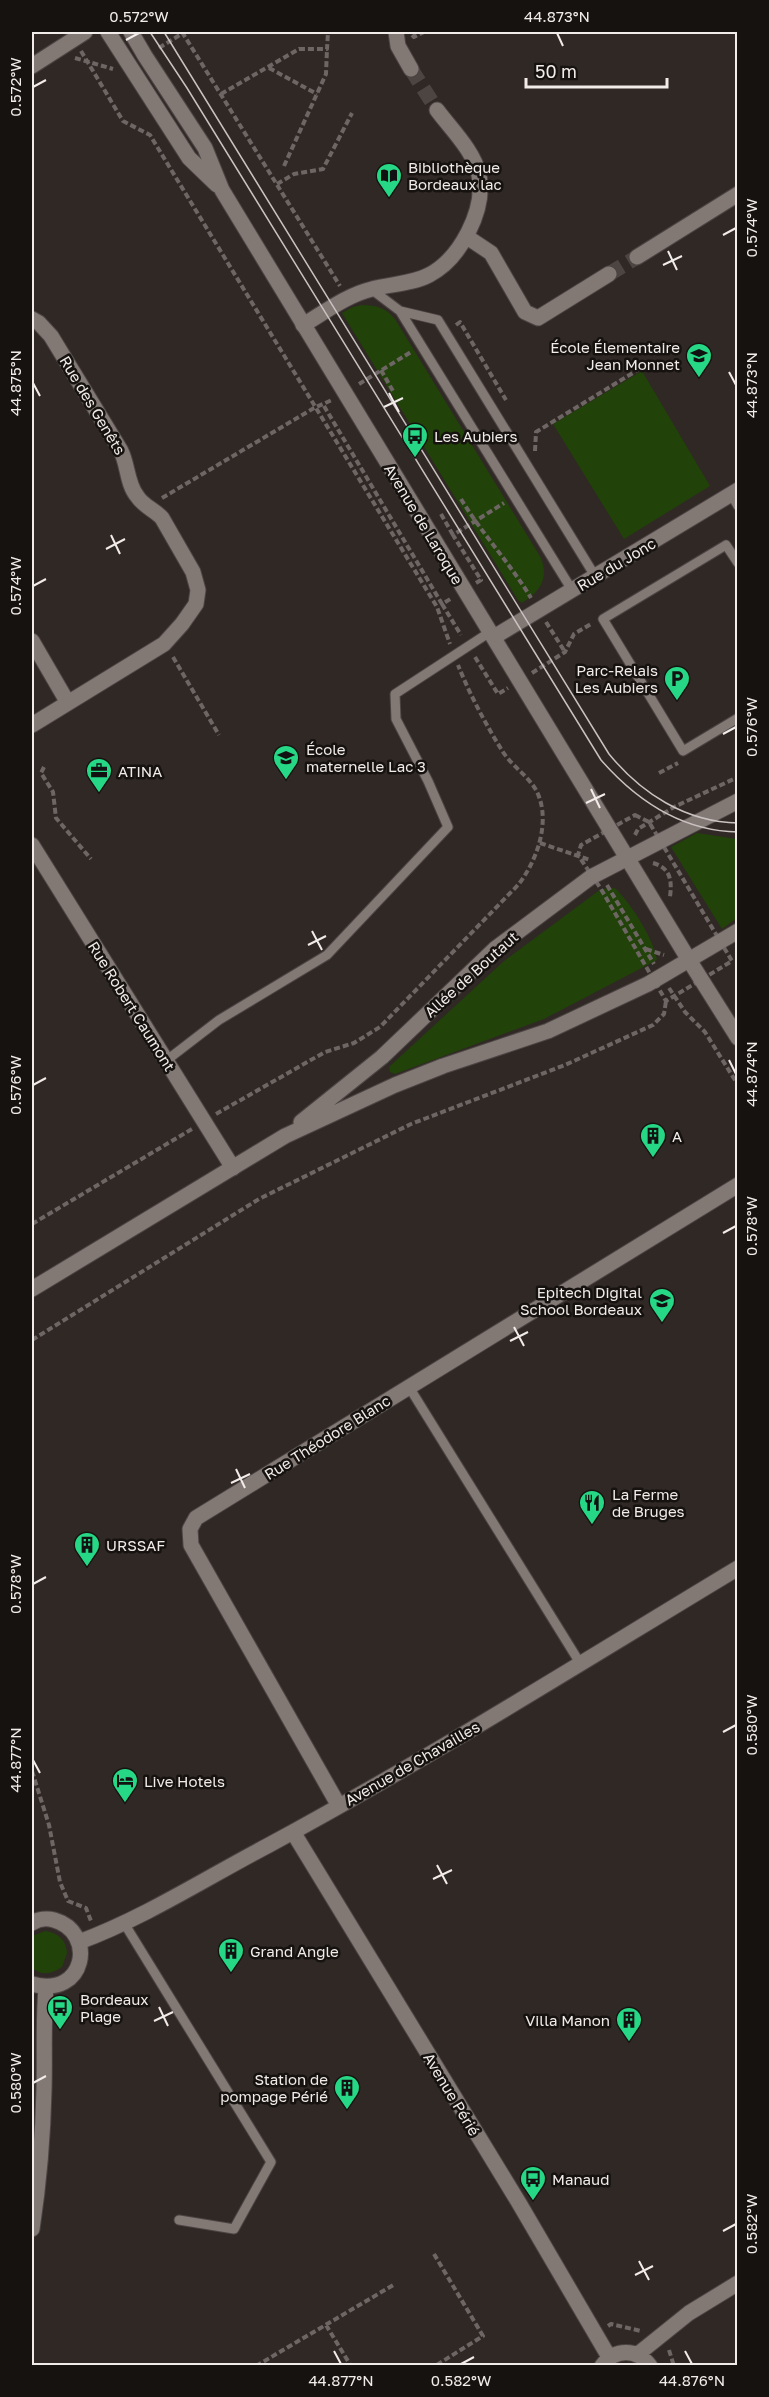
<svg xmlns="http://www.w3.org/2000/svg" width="769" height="2397" font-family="'Golos Text',sans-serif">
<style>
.green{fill:#214209}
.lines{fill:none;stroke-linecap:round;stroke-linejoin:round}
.minor-tunnel{stroke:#4d4542;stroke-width:15;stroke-dasharray:15 8;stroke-linecap:butt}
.service-casing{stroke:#4c4543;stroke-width:11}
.minor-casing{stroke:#4c4543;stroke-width:17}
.tertiary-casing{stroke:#4c4543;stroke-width:17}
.secondary-casing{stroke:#4c4543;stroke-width:17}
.path{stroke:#6e6664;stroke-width:4;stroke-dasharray:6 3;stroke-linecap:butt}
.service{stroke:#827975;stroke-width:9}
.minor{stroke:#827975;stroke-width:15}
.tertiary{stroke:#827975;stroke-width:15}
.secondary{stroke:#827975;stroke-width:15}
.tram{stroke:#c9c2c0;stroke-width:1.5}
.ticks{fill:none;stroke:#f1ebe9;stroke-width:2}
.labels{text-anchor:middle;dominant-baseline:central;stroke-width:5;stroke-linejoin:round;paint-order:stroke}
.poi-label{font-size:15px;fill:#f1ebe9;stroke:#151210;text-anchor:start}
.street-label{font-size:15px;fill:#f1ebe9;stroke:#151210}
.neatline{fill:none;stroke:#f1ebe9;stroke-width:2}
.ticks-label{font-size:15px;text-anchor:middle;fill:#f1ebe9}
</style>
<rect width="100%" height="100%" fill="#302825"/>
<path class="green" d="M362,305C377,305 386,308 395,319L541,558C549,579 540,592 522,603L518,600L342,313L353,307Z
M642,371L710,486L624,539L553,424Z
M697,833L737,839V918L722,929L671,847Z
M615,888C630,902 654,939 657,960L544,1019L395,1074L390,1072L389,1067L504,961L601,889Z
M45,1931C59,1933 66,1940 67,1953L62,1967C52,1974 42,1976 32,1968V1936Z"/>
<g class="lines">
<path class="minor-tunnel" d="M411,69L437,110
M609,274L637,257"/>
<defs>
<path id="service" d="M371,289L400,311L572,590
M400,311L438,320L595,576
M731,494L738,506
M738,563L726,545L603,619L683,751L738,718
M167,1060L219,1020L327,955L448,827L428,781L396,719L395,694L490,632
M409,1387L580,1663
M124,1923L271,2162L234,2229L179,2220"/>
<path id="minor" d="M396,32L398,46L411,69
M32,66L85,32
M467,237L491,253L525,312L538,318L609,274
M637,257L738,194
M32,319L39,323L51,336L121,451C128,465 127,484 137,496C143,506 155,510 162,518L193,572L198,590L196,604L182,624L164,644L32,725
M303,325C325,312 347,295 372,289C390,284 412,284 429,275C460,259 486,210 479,175C474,151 451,129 437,110
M494,637L738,490
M32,641L68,703
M32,845L233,1168
M689,960L738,1038
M339,1806L191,1545L190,1529L196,1518L738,1185
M293,1832L519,2203L609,2357
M79,1942C146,1917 206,1878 269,1845C428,1759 582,1662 738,1568
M638,2354L689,2313L738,2283
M602,2366C615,2348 637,2348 650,2366"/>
<path id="tertiary" d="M108,32L189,158L217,185
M131,32L145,56L205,148L222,190L689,960"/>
<path id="secondary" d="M301,1122L382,1057L496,948L591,877L738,801
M32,1289L285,1136L395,1085L443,1066L548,1031L648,984L738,931
M32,1923C38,1919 47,1918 54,1920C97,1932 86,1999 32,1984
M32,2229C39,2183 43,2137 44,2090C45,2056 43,2022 46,1988"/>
</defs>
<use href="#service" class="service-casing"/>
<use href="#minor" class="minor-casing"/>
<use href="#tertiary" class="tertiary-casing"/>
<use href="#secondary" class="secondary-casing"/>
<path class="path" d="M182,32L340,286
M412,35L414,37L424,32
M159,48L183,33
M81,51L123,121L150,135L437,607L450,644
M75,58L113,69
M269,68L317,94
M221,94L299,49H327L328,32
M284,166L326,74L327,49
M277,184L294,174L323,169L352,113
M456,325L460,322L506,400
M381,370L393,391
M359,384L411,352
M324,406L442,604L452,598
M535,451L536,432L641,368L660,367
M162,498L314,408L332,400
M461,499C482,534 510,563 531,598
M441,514L453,535
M476,583L481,580L453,535L504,503
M442,604L461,635
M546,622L565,652
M173,657L219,735
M475,657L498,694L508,688
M532,673L565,652L574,634L591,624
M44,767L41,773L53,792L56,818L91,859
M659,773L678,763
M635,815L649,822L732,961L666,1001L601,889L578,855L581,845Z
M635,835L638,829L674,807L738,777
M540,843L590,860
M653,863C671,868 672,881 670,897
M607,885L654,964
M646,949L664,955
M669,988L685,1012L705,1032L738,1085
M216,1114L325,1052L354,1043L380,1027L518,885C537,861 552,820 536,790C528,776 512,766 503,752C486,725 470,695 458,665
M32,1224L192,1129
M32,1340L259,1199L411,1124L565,1065L653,1025L664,1014L666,1001
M32,1771L49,1825L60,1882L68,1901L86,1908L91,1921
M434,2254L483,2336L435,2366
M326,2325L351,2366
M608,2326L611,2324L641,2331
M669,2350L674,2366
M256,2366L395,2284"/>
<use href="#service" class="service"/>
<use href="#minor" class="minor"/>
<use href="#tertiary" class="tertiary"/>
<use href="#secondary" class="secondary"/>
<path class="tram" d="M150,32L187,88L601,760C637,801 681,831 738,832
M164,32L609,754C641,793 685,822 738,823
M32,34L36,32"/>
</g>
<path class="ticks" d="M557,33L563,46M126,40L139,33M33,87L46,80M723,235L736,228M668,251L677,270M663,265L682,256M729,372L736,385M33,383L40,396M389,393L399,412M384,407L403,398M111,535L120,554M106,549L125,539M33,586L46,579M723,734L736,727M591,789L600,808M586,803L605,794M312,931L322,950M308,945L326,936M729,1060L736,1074M33,1085L46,1078M723,1233L736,1226M514,1327L524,1346M510,1341L528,1332M236,1469L245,1488M231,1483L250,1474M33,1584L46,1577M723,1732L736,1725M33,1760L40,1773M437,1865L447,1884M433,1879L452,1870M159,2007L168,2026M154,2021L173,2012M33,2083L46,2076M723,2231L736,2224M639,2261L649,2280M635,2275L653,2266M334,2351L341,2364M685,2351L692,2364M461,2364L474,2357"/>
<defs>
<symbol id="library-pin" viewBox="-11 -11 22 30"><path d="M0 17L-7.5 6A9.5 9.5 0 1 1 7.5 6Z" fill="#26d885" stroke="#151210"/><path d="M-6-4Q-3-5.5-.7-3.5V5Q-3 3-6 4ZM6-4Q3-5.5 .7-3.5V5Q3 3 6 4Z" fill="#111"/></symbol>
<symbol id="school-pin" viewBox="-11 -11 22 30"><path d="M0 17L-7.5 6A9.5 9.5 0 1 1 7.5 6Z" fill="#26d885" stroke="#151210"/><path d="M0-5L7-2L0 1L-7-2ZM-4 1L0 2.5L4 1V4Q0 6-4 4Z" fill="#111"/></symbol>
<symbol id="bus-pin" viewBox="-11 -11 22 30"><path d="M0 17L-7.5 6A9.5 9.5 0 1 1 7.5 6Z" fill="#26d885" stroke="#151210"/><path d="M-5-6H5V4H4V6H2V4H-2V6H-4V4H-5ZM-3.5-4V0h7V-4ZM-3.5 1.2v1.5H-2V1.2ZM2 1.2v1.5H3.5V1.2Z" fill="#111"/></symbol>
<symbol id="parking-pin" viewBox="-11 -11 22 30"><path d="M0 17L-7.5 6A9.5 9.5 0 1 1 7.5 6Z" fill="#26d885" stroke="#151210"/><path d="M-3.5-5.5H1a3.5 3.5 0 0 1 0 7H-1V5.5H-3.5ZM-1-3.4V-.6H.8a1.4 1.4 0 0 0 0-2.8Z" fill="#111"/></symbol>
<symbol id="office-pin" viewBox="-11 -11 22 30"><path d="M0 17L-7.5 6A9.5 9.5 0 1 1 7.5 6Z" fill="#26d885" stroke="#151210"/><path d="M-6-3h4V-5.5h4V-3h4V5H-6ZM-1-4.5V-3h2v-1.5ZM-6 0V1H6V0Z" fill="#111"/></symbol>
<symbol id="building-pin" viewBox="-11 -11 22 30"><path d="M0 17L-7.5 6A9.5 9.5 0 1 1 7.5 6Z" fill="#26d885" stroke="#151210"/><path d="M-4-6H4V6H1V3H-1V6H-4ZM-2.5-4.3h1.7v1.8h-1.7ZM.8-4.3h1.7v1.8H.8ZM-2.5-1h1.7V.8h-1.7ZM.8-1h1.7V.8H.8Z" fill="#111"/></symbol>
<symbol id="university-pin" viewBox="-11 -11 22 30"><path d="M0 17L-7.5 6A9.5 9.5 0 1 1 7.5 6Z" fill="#26d885" stroke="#151210"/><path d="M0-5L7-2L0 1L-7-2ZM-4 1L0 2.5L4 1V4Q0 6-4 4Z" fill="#111"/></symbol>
<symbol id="restaurant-pin" viewBox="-11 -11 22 30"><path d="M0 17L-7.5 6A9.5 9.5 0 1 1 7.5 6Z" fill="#26d885" stroke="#151210"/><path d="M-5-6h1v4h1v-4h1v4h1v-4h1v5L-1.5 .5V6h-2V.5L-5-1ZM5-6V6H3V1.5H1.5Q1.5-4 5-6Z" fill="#111"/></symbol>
<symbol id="hotel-pin" viewBox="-11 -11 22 30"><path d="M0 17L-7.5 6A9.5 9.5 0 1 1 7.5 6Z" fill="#26d885" stroke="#151210"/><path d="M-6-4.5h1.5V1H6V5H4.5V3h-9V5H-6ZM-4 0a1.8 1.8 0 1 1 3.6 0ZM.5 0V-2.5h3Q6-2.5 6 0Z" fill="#111"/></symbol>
</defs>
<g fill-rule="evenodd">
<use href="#library-pin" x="374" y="161" width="30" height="40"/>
<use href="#school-pin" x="684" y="341" width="30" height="40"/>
<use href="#bus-pin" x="400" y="421" width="30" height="40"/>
<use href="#parking-pin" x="662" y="664" width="30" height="40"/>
<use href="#school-pin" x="271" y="743" width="30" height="40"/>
<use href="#office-pin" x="84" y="756" width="30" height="40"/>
<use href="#building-pin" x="638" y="1121" width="30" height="40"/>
<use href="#university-pin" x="647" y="1286" width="30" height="40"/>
<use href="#restaurant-pin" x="577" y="1488" width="30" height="40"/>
<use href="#building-pin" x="72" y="1530" width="30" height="40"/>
<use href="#hotel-pin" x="110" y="1766" width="30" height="40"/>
<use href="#building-pin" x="216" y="1936" width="30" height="40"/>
<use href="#bus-pin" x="45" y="1993" width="30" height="40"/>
<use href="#building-pin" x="614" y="2005" width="30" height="40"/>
<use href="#building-pin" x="332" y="2073" width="30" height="40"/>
<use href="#bus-pin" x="518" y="2164" width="30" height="40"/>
</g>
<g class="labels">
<g class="poi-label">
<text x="408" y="167">Bibliothèque<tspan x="408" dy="17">Bordeaux lac</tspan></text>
<text x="680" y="347" text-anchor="end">École Élementaire<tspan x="680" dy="17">Jean Monnet</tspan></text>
<text x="434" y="436">Les Aubiers</text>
<text x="658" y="670" text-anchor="end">Parc-Relais<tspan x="658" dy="17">Les Aubiers</tspan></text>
<text x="306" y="749">École<tspan x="306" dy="17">maternelle Lac 3</tspan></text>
<text x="118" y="771">ATINA</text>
<text x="672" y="1136">A</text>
<text x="642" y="1292" text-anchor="end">Epitech Digital<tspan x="642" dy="17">School Bordeaux</tspan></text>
<text x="612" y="1494">La Ferme<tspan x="612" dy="17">de Bruges</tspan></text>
<text x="106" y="1545">URSSAF</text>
<text x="144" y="1781">Live Hotels</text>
<text x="250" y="1951">Grand Angle</text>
<text x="80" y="1999">Bordeaux<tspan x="80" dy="17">Plage</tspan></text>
<text x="610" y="2020" text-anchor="end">Villa Manon</text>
<text x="328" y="2079" text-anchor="end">Station de<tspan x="328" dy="17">pompage Périé</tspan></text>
<text x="552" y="2179">Manaud</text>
</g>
<g class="street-label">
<text transform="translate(93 405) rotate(59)">Rue des Genêts</text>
<text transform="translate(424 524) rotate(59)">Avenue de Laroque</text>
<text transform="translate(616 564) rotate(-31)">Rue du Jonc</text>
<text transform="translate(471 974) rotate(-42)">Allée de Boutaut</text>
<text transform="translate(132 1006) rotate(58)">Rue Robert Caumont</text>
<text transform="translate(327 1437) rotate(-32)">Rue Théodore Blanc</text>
<text transform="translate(412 1763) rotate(-30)">Avenue de Chavailles</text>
<text transform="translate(452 2094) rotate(59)">Avenue Périé</text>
</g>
</g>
<rect width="769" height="2397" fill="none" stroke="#151210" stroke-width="66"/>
<path d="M526 78v9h141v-9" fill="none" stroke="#f1ebe9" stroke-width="3"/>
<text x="535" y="78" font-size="18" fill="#f1ebe9" stroke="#151210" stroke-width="4.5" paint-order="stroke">50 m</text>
<rect x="33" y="33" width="703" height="2331" class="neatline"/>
<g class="ticks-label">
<text x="139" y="22">0.572°W</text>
<text x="557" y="22">44.873°N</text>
<text transform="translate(16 87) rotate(-90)" y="5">0.572°W</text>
<text transform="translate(752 228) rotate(-90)" y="5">0.574°W</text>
<text transform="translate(16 383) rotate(-90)" y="5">44.875°N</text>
<text transform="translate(752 385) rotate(-90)" y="5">44.873°N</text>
<text transform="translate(16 586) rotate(-90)" y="5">0.574°W</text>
<text transform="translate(752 727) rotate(-90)" y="5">0.576°W</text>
<text transform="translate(752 1074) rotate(-90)" y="5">44.874°N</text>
<text transform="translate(16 1085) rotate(-90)" y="5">0.576°W</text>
<text transform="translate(752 1226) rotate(-90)" y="5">0.578°W</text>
<text transform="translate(16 1584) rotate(-90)" y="5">0.578°W</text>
<text transform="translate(752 1725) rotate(-90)" y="5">0.580°W</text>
<text transform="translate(16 1760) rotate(-90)" y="5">44.877°N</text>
<text transform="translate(16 2083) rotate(-90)" y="5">0.580°W</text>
<text transform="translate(752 2224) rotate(-90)" y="5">0.582°W</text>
<text x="341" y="2386">44.877°N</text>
<text x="461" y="2386">0.582°W</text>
<text x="692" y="2386">44.876°N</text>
</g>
</svg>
